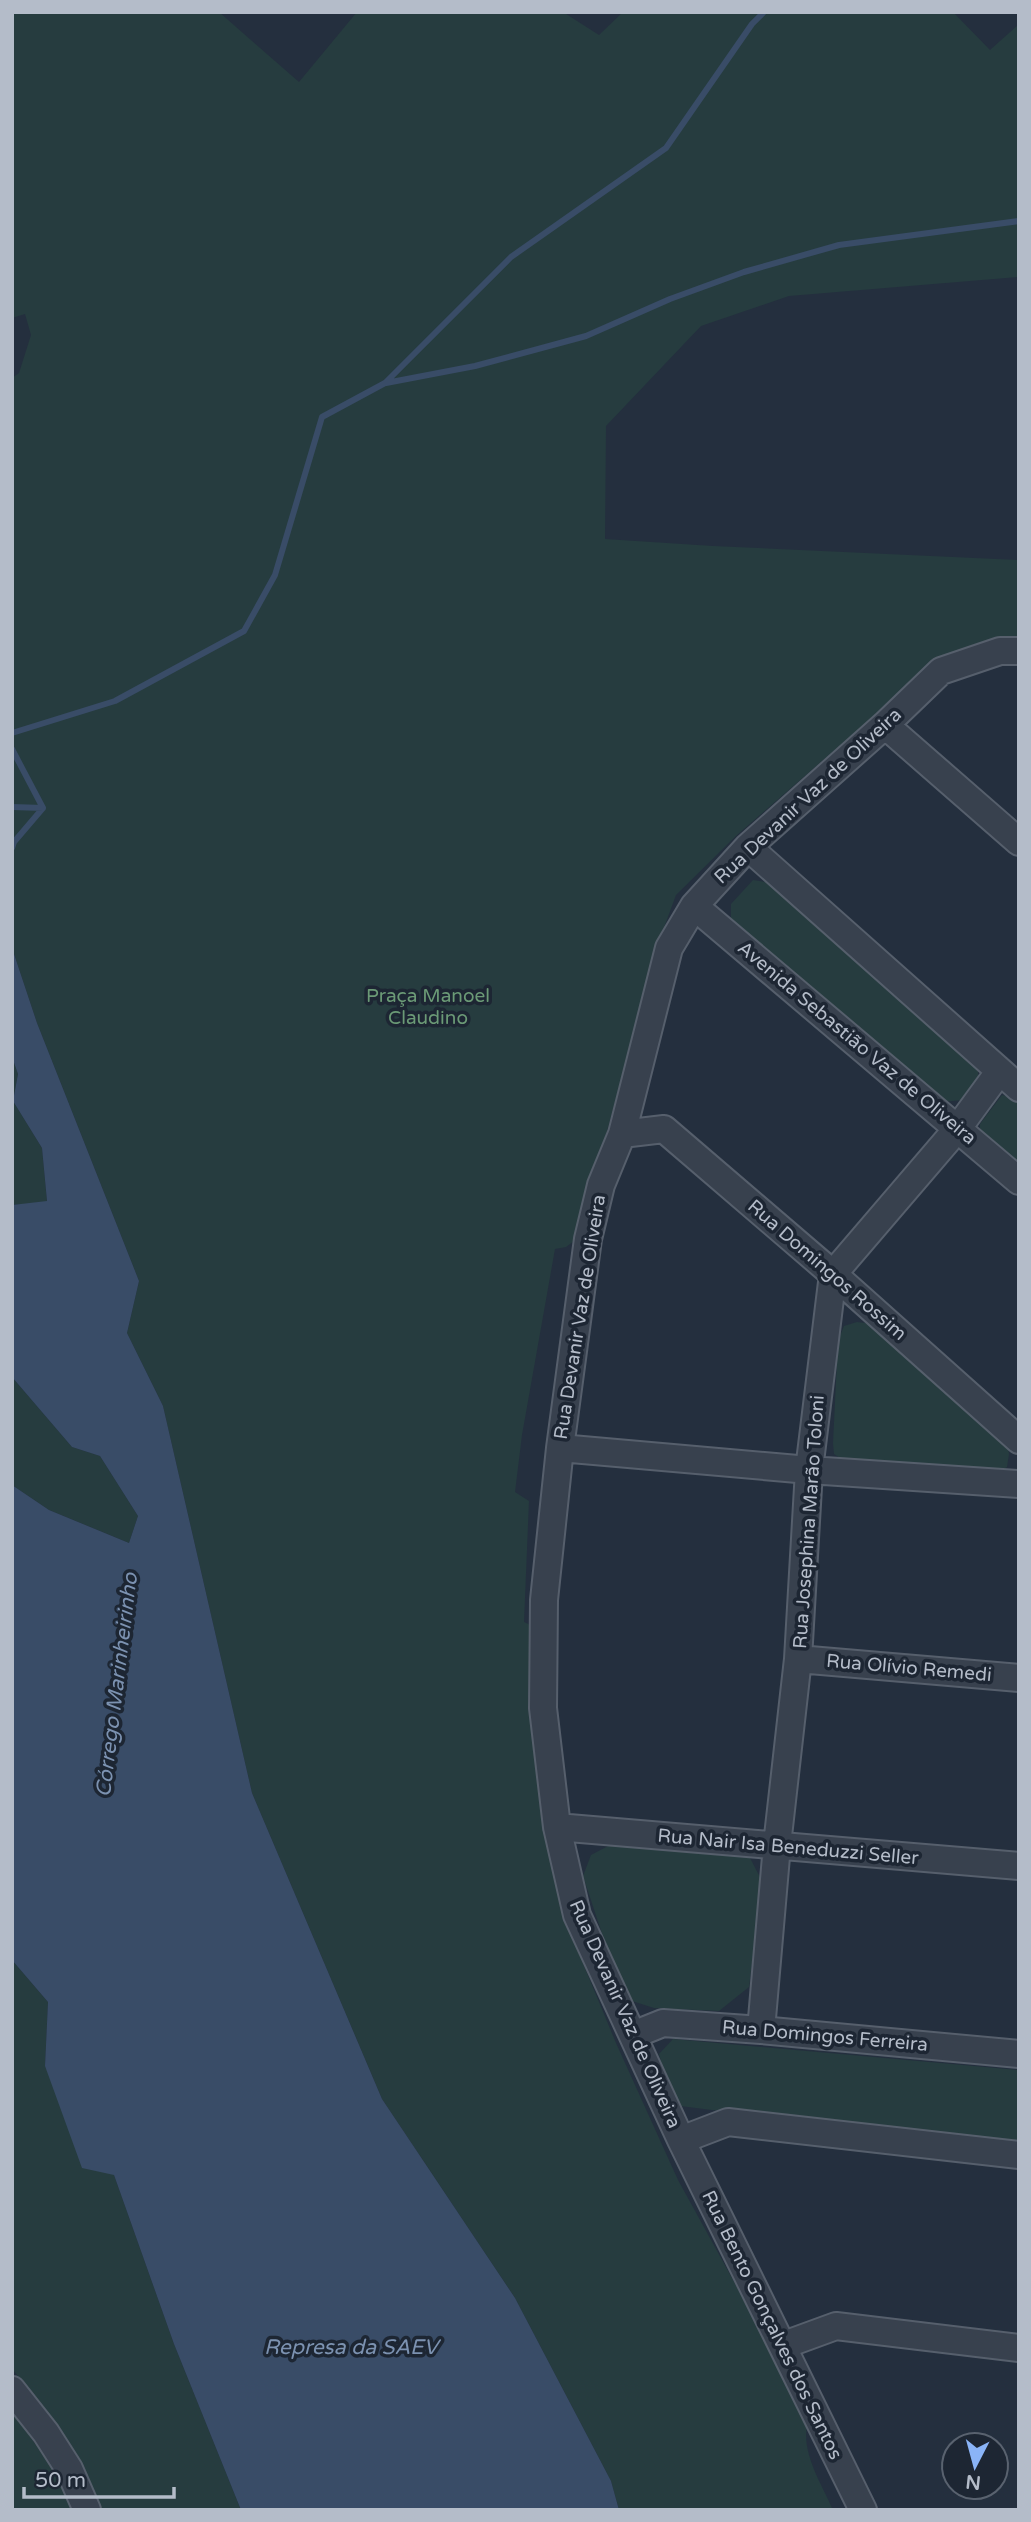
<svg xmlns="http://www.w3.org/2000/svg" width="1031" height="2522" font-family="'Varela Round',sans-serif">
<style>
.green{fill:#263c3f}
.water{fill:#394c67}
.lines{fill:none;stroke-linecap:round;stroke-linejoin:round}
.stream{stroke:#394c67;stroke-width:6}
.minor-casing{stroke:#565f6c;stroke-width:30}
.minor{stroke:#38414e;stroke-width:26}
.labels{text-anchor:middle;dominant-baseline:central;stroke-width:7;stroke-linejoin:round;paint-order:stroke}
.street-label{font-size:19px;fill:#b4bcc9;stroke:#1d2633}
.park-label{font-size:19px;fill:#6b9a76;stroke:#1d2633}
.water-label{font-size:21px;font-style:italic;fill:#7c92b1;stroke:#1d2633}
</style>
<rect width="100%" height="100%" fill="#242f3e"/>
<path class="green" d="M12,12H219L299,82L357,12H563L599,35L623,12H953L990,50L1019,24V277L789,296L701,326L606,426L605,539L713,546L1019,560V639L937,661L737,835L676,895L658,944L578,1238L566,1247L555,1249L522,1435L515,1492L529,1501L524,1622L537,1628L543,1806L563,1915L616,2043L678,2180L809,2418C798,2449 821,2482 833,2510H619L611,2481L515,2298L382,2099L252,1793L163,1406L127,1333L139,1281L37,1023L12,948V378L19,373L31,335L25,314L12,318Z
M753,880L772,883L978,1064V1081L963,1100L942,1102L731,923V904Z
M12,1057L18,1074L13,1101L42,1148L47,1202L12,1205Z
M1002,1095L1019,1099V1169L980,1135V1124Z
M857,1322L873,1324L1007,1440L1009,1454L1007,1467L996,1473L845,1461L834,1454L833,1443L838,1341L844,1326Z
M12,1377L72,1447L100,1456L138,1516L129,1543L49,1510L12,1485Z
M610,1845L750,1858L762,1881L749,1987L719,2011L654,2008L632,2001L619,1985L583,1876L591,1855Z
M12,1960L48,2002L45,2066L114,2175L174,2344L241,2510H102L81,2463L40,2402L12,2369Z
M673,2039L1019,2070V2148L680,2106L671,2099L659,2054Z
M12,2411L57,2475L72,2510H12Z"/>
<path class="water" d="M12,948L37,1023L139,1281L127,1333L163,1406L252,1793L382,2099L515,2298L611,2481L619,2510H241L174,2344L114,2175L82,2168L45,2066L48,2002L12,1960V1485L49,1510L129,1543L138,1516L100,1456L72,1447L12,1377V1205L47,1201L42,1148L13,1101L18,1074L12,1057Z"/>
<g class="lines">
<path class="stream" d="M386,383L475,366L586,336L670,299L744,272L839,245L1019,221
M12,733L115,701L244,631L275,575L322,417L385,383L511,257L666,148L752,24L764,12
M12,749L43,808L14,842L12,848
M12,807L43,808"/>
<defs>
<path id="minor" d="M885,725L1019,842
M748,847L1019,1088
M694,906L1019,1181
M622,1134L664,1129L833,1274L1019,1440
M560,1448L809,1470L1019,1484
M798,1659L1019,1678
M557,1827L1019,1866
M761,2030L777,1845L798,1659L809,1470L833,1274L958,1128L999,1072
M633,2035L663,2023L761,2030L1019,2054
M681,2140L728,2122L1019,2155
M784,2345L836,2326L1019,2348
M12,2390L46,2433L69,2469L87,2510
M863,2510L681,2140L577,1915L557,1827L543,1708L544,1600L560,1448L588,1239L601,1185L622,1134L669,948L694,906L748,847L885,725L941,671L1000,651H1019"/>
</defs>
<use href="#minor" class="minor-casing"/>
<use href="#minor" class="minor"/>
</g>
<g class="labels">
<g class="street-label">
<text transform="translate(808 796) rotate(-43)">Rua Devanir Vaz de Oliveira</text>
<text transform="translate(857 1043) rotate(40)">Avenida Sebastião Vaz de Oliveira</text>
<text transform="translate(827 1270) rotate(41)">Rua Domingos Rossim</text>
<text transform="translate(580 1317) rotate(-81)">Rua Devanir Vaz de Oliveira</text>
<text transform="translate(809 1522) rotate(-86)">Rua Josephina Marão Toloni</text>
<text transform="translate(909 1668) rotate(5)">Rua Olívio Remedi</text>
<text transform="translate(788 1847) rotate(5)">Rua Nair Isa Beneduzzi Seller</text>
<text transform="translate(625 2014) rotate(66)">Rua Devanir Vaz de Oliveira</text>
<text transform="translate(825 2036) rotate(5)">Rua Domingos Ferreira</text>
<text transform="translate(772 2325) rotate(64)">Rua Bento Gonçalves dos Santos</text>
</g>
<g class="park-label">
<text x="428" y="996">Praça Manoel<tspan x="428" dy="22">Claudino</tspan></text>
</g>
<g class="water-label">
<text transform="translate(117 1685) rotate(-83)">Córrego Marinheirinho</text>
<text x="351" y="2347">Represa da SAEV</text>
</g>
</g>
<rect width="1031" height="2522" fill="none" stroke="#b4bcc9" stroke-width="28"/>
<g transform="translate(975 2466) rotate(186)"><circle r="33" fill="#1d2633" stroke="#59626f" stroke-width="2"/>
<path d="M0-5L12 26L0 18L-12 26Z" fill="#8ab4f8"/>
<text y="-10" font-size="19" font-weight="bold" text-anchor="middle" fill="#b4bcc9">N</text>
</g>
<path d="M24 2487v10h150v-10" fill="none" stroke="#b4bcc9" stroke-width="3.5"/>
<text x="35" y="2487" font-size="21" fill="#b4bcc9" stroke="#1d2633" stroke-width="5" paint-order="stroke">50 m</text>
</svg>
